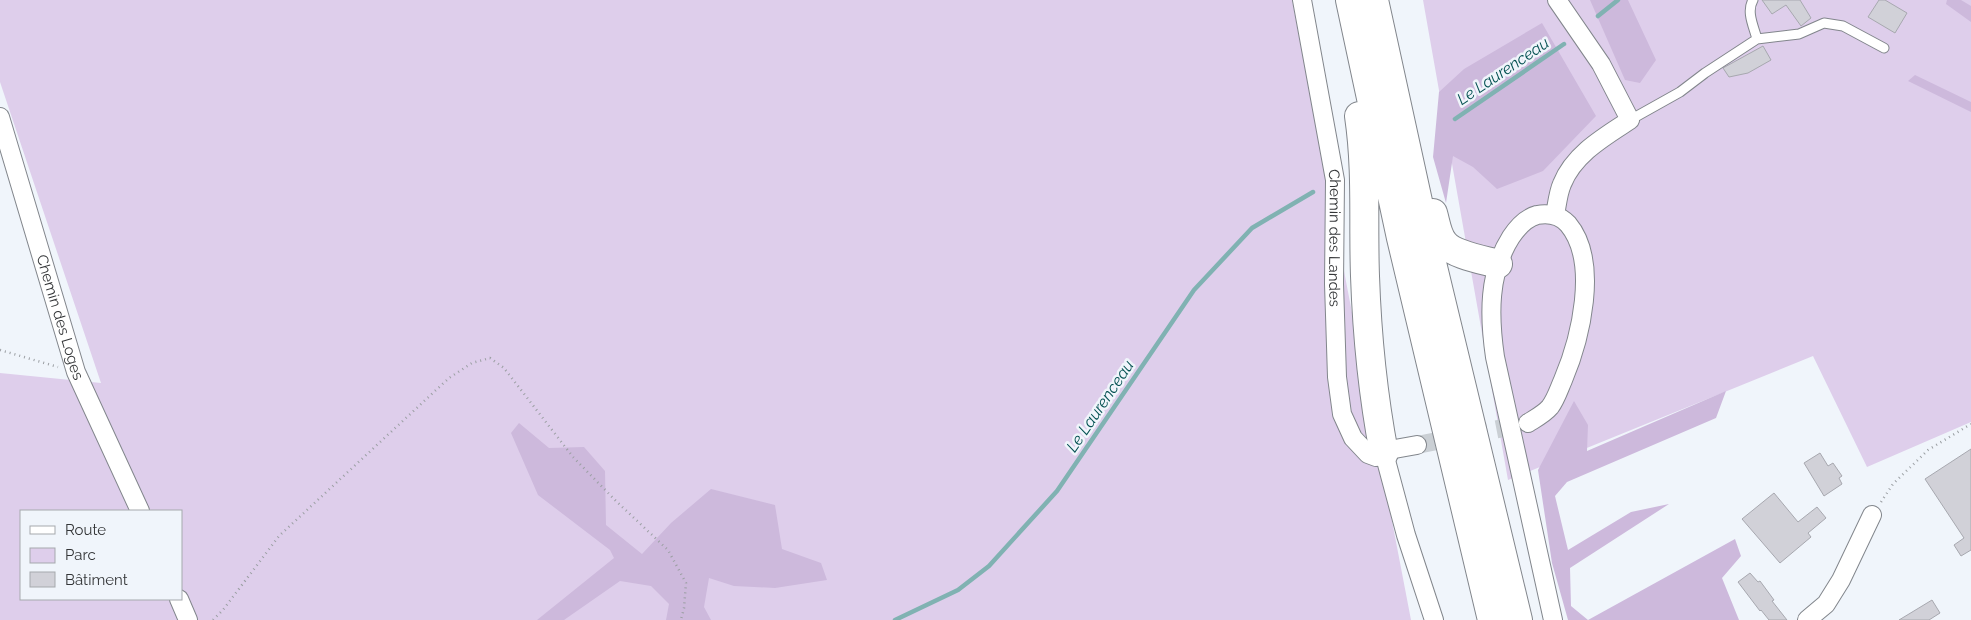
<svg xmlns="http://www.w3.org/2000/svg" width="1971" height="620" font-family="Raleway,sans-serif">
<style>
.green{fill:#deceeb;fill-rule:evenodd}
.forest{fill:#cdb9dc}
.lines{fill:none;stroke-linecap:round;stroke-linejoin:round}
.stream{stroke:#80b2b2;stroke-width:4.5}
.building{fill:#d1d1d8;stroke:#a7a8af}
.street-tunnel{stroke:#cacfd4;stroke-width:18;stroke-dasharray:18 9;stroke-linecap:butt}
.lane-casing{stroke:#82868c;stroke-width:11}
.street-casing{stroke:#82868c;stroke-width:20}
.highway-casing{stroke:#82868c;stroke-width:30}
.path{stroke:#9b9fa3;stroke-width:2.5;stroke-dasharray:1 4;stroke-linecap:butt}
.lane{stroke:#fff;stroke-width:9}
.street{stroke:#fff;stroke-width:18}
.highway{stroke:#fff;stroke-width:28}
.labels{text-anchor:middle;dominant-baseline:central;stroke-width:5;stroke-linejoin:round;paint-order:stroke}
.street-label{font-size:15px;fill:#343638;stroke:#f0f5fb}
.water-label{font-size:16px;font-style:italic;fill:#045152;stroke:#f0f5fb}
</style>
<rect width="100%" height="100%" fill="#f0f5fb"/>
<path class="green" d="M0,0H1292L1411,620H0V373L101,383L0,82ZM21,511H181V599H21Z
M1423,0H1971V422L1867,467L1813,356L1508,480Z"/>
<path class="forest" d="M1590,0H1628L1656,60L1640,83L1625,80Z
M1947,0H1961L1971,6V22L1946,4Z
M1542,23L1596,116L1543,171L1497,189L1473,167L1453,156L1446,203L1433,157L1439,92L1464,69Z
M1915,75L1971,102V112L1908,81Z
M1726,391L1716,418L1567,482L1555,496L1568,550L1631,512L1669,504L1570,568L1571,606L1588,620L1735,539L1741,556L1722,578L1739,620H1568L1552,563L1538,470L1574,401L1588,425L1587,451Z
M519,423L549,448L584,447L605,471L606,525L642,554L671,523L711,489L775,505L782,549L821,563L827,580L775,588L734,586L709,578L704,607L711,620H666L669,604L651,586L620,581L564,620H537L614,558L610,550L538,495L511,433Z"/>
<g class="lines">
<path class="stream" d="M1598,16L1618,0
M1455,119L1564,44
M895,620L958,590L989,566L1057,491L1194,290L1252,228L1313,192"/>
</g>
<path class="building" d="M1762,0H1800L1811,18L1801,26L1786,5L1772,14Z
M1879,0H1885L1907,13L1895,33L1868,17Z
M1763,46L1771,60L1748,73L1729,77L1723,68Z
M1971,449V550L1961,556L1954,545L1964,538L1925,479Z
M1820,453L1828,466L1833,463L1842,476L1839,478L1842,484L1824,496L1804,463Z
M1774,493L1798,522L1817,507L1826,518L1808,533L1811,537L1780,563L1742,519Z
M1750,573L1758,582L1760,581L1774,600L1772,601L1787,620H1769L1761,610L1760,611L1738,582Z
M1932,600L1940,613L1929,620H1899Z"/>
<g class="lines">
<path class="street-tunnel" d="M1417,445L1524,424"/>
<defs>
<path id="lane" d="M1753,0C1746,12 1754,27 1757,39
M1630,120L1680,92L1705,73L1757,39L1799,34L1824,23L1843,26L1884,48"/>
<g id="street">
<path id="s1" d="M1302,0L1335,180L1334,284L1337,377L1342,414L1353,438L1368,454L1376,457L1389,450L1417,445"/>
<path id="s2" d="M0,117L76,372L140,511"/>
<path d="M1555,215C1557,205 1558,193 1562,184C1574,154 1604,137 1630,120L1601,64L1557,0"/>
<path d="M1528,423C1536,418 1544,414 1550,407C1556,399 1559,389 1563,380C1580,340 1600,262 1568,224C1560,215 1548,213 1537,215C1526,218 1517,228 1511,237C1488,273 1489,316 1495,357L1553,620"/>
<path d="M1384,453L1406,535L1434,620"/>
<path d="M179,599L188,620"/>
<path d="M1807,620L1826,604L1841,580L1872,515"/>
</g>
<path id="highway" d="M1350,0L1401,238L1492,620
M1374,0L1426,238L1518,620
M1359,116C1367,170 1363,222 1365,276C1367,335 1373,395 1384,453
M1433,213C1436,223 1437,235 1444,243C1453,255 1484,260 1498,264"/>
</defs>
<use href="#lane" class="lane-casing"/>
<use href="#street" class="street-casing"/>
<use href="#highway" class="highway-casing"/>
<path class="path" d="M0,350L58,367
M1881,502L1893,484L1928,450L1971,424
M213,620L223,610L279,536L449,378L472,363L490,358L504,368L573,457L615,500L668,550L686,583L684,608L681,620"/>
<use href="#lane" class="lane"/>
<use href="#street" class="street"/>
<use href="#highway" class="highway"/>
</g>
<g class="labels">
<g class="street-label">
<text stroke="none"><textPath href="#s1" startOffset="241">Chemin des Landes</textPath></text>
<text stroke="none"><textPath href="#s2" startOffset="209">Chemin des Loges</textPath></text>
</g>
<g class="water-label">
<text transform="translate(1503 71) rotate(-34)">Le Laurenceau</text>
<text transform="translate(1100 406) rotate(-56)">Le Laurenceau</text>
</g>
</g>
<rect x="20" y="510" width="162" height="90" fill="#f0f5fb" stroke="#a5a9ad"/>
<rect x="30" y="526" width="25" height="8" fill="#ffffff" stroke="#a5a9ad"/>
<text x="65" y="535" font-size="15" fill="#343638">Route</text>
<rect x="30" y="548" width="25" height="15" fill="#deceeb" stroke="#a5a9ad"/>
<text x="65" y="560" font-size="15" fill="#343638">Parc</text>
<rect x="30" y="572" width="25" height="15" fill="#d1d1d8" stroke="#a5a9ad"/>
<text x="65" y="585" font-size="15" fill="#343638">Bâtiment</text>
</svg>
